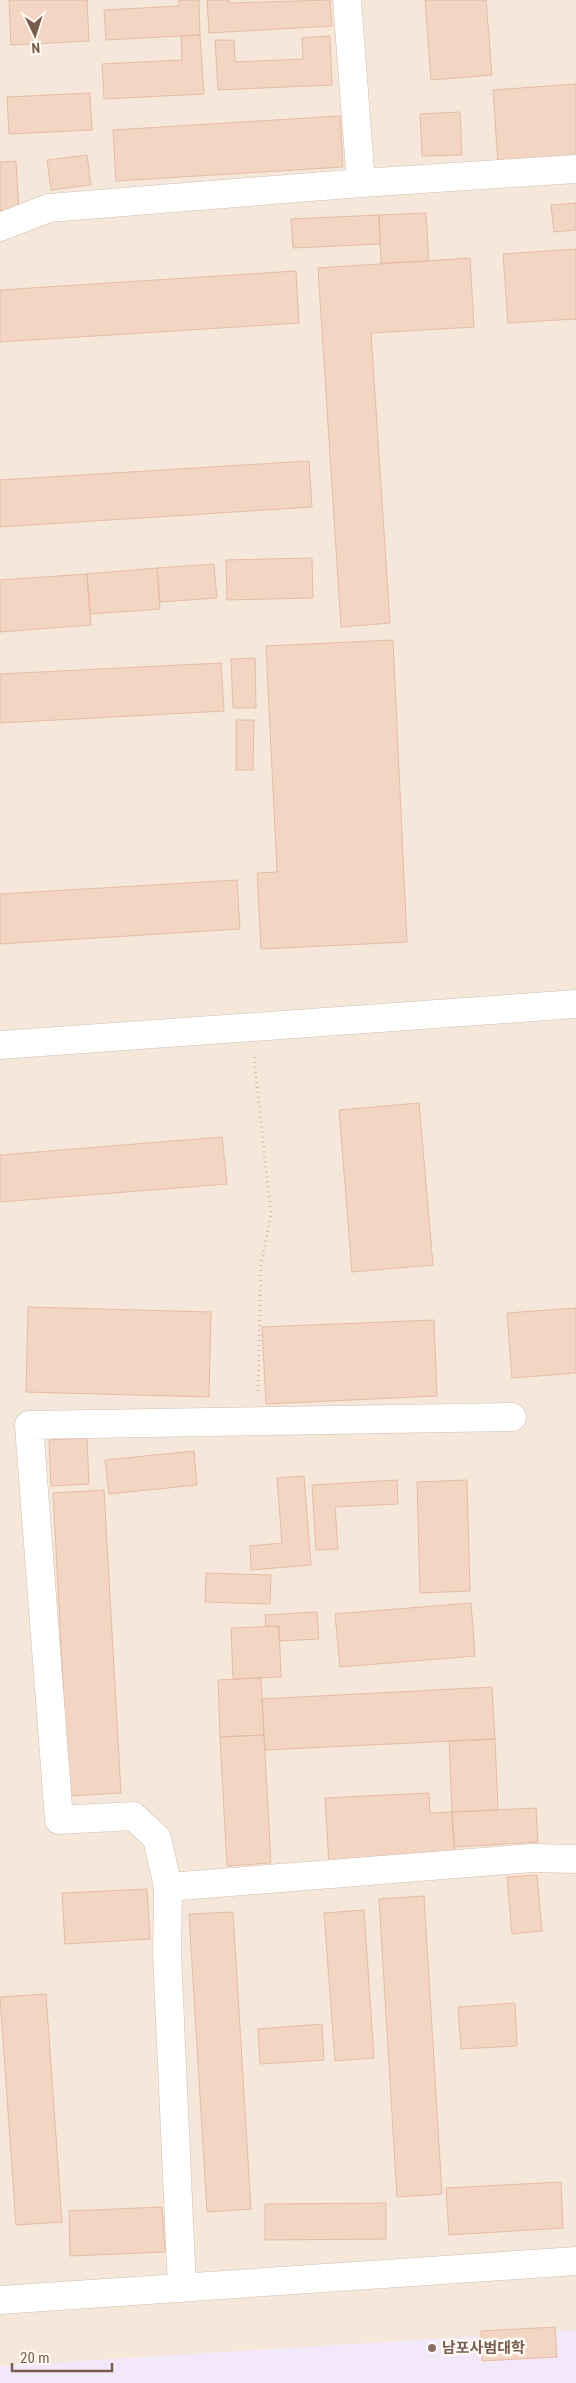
<svg xmlns="http://www.w3.org/2000/svg" width="576" height="2383" font-family="'Roboto Condensed','Noto Sans KR',sans-serif">
<style>
.residential{fill:#f5e8da}
.education{fill:#f3e8fa}
.building{fill:#f3d5c3;stroke:#e6bba3}
.lines{fill:none;stroke-linecap:round;stroke-linejoin:round}
.minor-casing{stroke:#d1beb0;stroke-width:29}
.path{stroke:#d9b8a5;stroke-width:3;stroke-dasharray:1 4;stroke-linecap:butt}
.minor{stroke:#fff;stroke-width:28}
.education-dot{fill:#8d6e63;stroke:#fffaf3;stroke-width:2}
.labels{text-anchor:middle;dominant-baseline:central;stroke-width:5;stroke-linejoin:round;paint-order:stroke}
.education-label{font-size:15px;font-weight:bold;fill:#785e54;stroke:#fffaf3;text-anchor:start}
</style>
<rect width="100%" height="100%" fill="#fdf6ec"/>
<path class="residential" d="M0,0H576V2383H0Z"/>
<path class="education" d="M576,2330V2383H0V2366Z"/>
<path class="building" d="M9,0H87L89,41L11,45Z
M179,0H199L200,35L106,40L104,10L179,6Z
M207,0H229V3L330,0L332,26L209,33Z
M425,0H486L492,75L431,80Z
M200,35L204,94L104,99L102,64L182,60L181,36Z
M330,36L332,85L218,90L215,40H234L235,62L303,59L302,38Z
M576,84V159L498,164L493,90Z
M90,93L92,130L9,134L7,97Z
M460,112L462,155L422,156L420,114Z
M340,116L343,167L116,181L113,130Z
M87,155L91,185L51,190L47,160Z
M16,161L19,211H0V162Z
M576,203V230L554,232L551,205Z
M426,213L429,261L381,263L379,215Z
M379,215L380,244L293,248L291,219Z
M576,249V319L508,323L503,254Z
M470,258L474,327L371,333L390,623L341,627L318,268Z
M296,271L299,323L0,342V290Z
M309,461L312,507L0,527V480Z
M312,558L313,598L227,600L226,560Z
M214,564L217,598L160,602L157,568Z
M157,568L160,609L90,614L87,574Z
M87,574L91,625L0,632V580Z
M393,640L407,942L261,949L257,873L277,872L266,646Z
M255,658L256,708H233L231,659Z
M221,663L224,711L0,723V674Z
M236,720H254L253,770H236Z
M237,880L240,929L0,944V894Z
M419,1103L433,1265L352,1272L339,1110Z
M222,1137L227,1184L0,1202V1155Z
M28,1307L211,1312L209,1397L26,1392Z
M576,1308V1373L512,1378L507,1313Z
M434,1320L437,1396L266,1404L262,1327Z
M87,1438L89,1484L51,1486L49,1440Z
M194,1451L197,1485L109,1494L105,1460Z
M304,1476L311,1565L251,1570L250,1546L282,1543L277,1478Z
M397,1480L398,1504L335,1507L338,1549L316,1550L312,1485Z
M467,1480L470,1591L420,1593L417,1482Z
M104,1490L121,1793L69,1796L53,1493Z
M206,1573L271,1575L270,1604L205,1602Z
M471,1603L475,1656L340,1667L335,1614Z
M317,1612L319,1639L279,1641V1626H266L265,1615Z
M279,1626L281,1677L233,1679L231,1628Z
M261,1678L264,1735L220,1737L218,1680Z
M492,1687L495,1739L265,1750L262,1699Z
M264,1735L271,1863L227,1866L220,1737Z
M495,1739L498,1810L452,1812L449,1741Z
M429,1793L430,1813L452,1812L455,1859L329,1865L325,1798Z
M536,1808L538,1842L454,1847L452,1812Z
M537,1875L542,1931L512,1934L507,1877Z
M147,1889L150,1939L65,1944L62,1893Z
M424,1896L442,2194L397,2197L379,1899Z
M364,1910L374,2058L335,2061L324,1913Z
M233,1912L251,2209L207,2212L189,1914Z
M46,1994L62,2222L16,2225L0,1997Z
M515,2003L517,2046L461,2049L458,2007Z
M322,2024L324,2060L260,2064L258,2029Z
M561,2182L563,2228L449,2235L446,2188Z
M386,2203V2239L265,2240V2204Z
M162,2207L165,2252L70,2256L69,2211Z
M555,2327L557,2357L482,2361L481,2331Z"/>
<g class="lines">
<defs>
<path id="minor" d="M347,0L361,183
M0,227L49,208L361,183L576,169
M0,1045L576,1004
M168,1887L532,1858L576,1859
M182,2288L167,1954L168,1887L157,1838L133,1816L59,1820L29,1425L512,1417
M0,2300L576,2261"/>
</defs>
<use href="#minor" class="minor-casing"/>
<path class="path" d="M254,1057L271,1215L261,1264L258,1391"/>
<use href="#minor" class="minor"/>
</g>
<circle class="education-dot" cx="432" cy="2348" r="5"/>
<g class="labels">
<g class="education-label">
<text x="442" y="2348">남포사범대학</text>
</g>
</g>
<g transform="translate(35 35) rotate(176)" stroke="#fffaf3" stroke-width="4" paint-order="stroke">
<path d="M0-4L9 19L0 12L-9 19Z" fill="#7a5c4d"/>
<text y="-8" font-size="14" font-weight="bold" text-anchor="middle" fill="#7a5c4d">N</text>
</g>
<path d="M12 2363v8h100v-8" fill="none" stroke="#7a5c4d" stroke-width="2.5"/>
<text x="20" y="2363" font-size="15" fill="#7a5c4d" stroke="#fffaf3" stroke-width="4" paint-order="stroke">20 m</text>
</svg>
